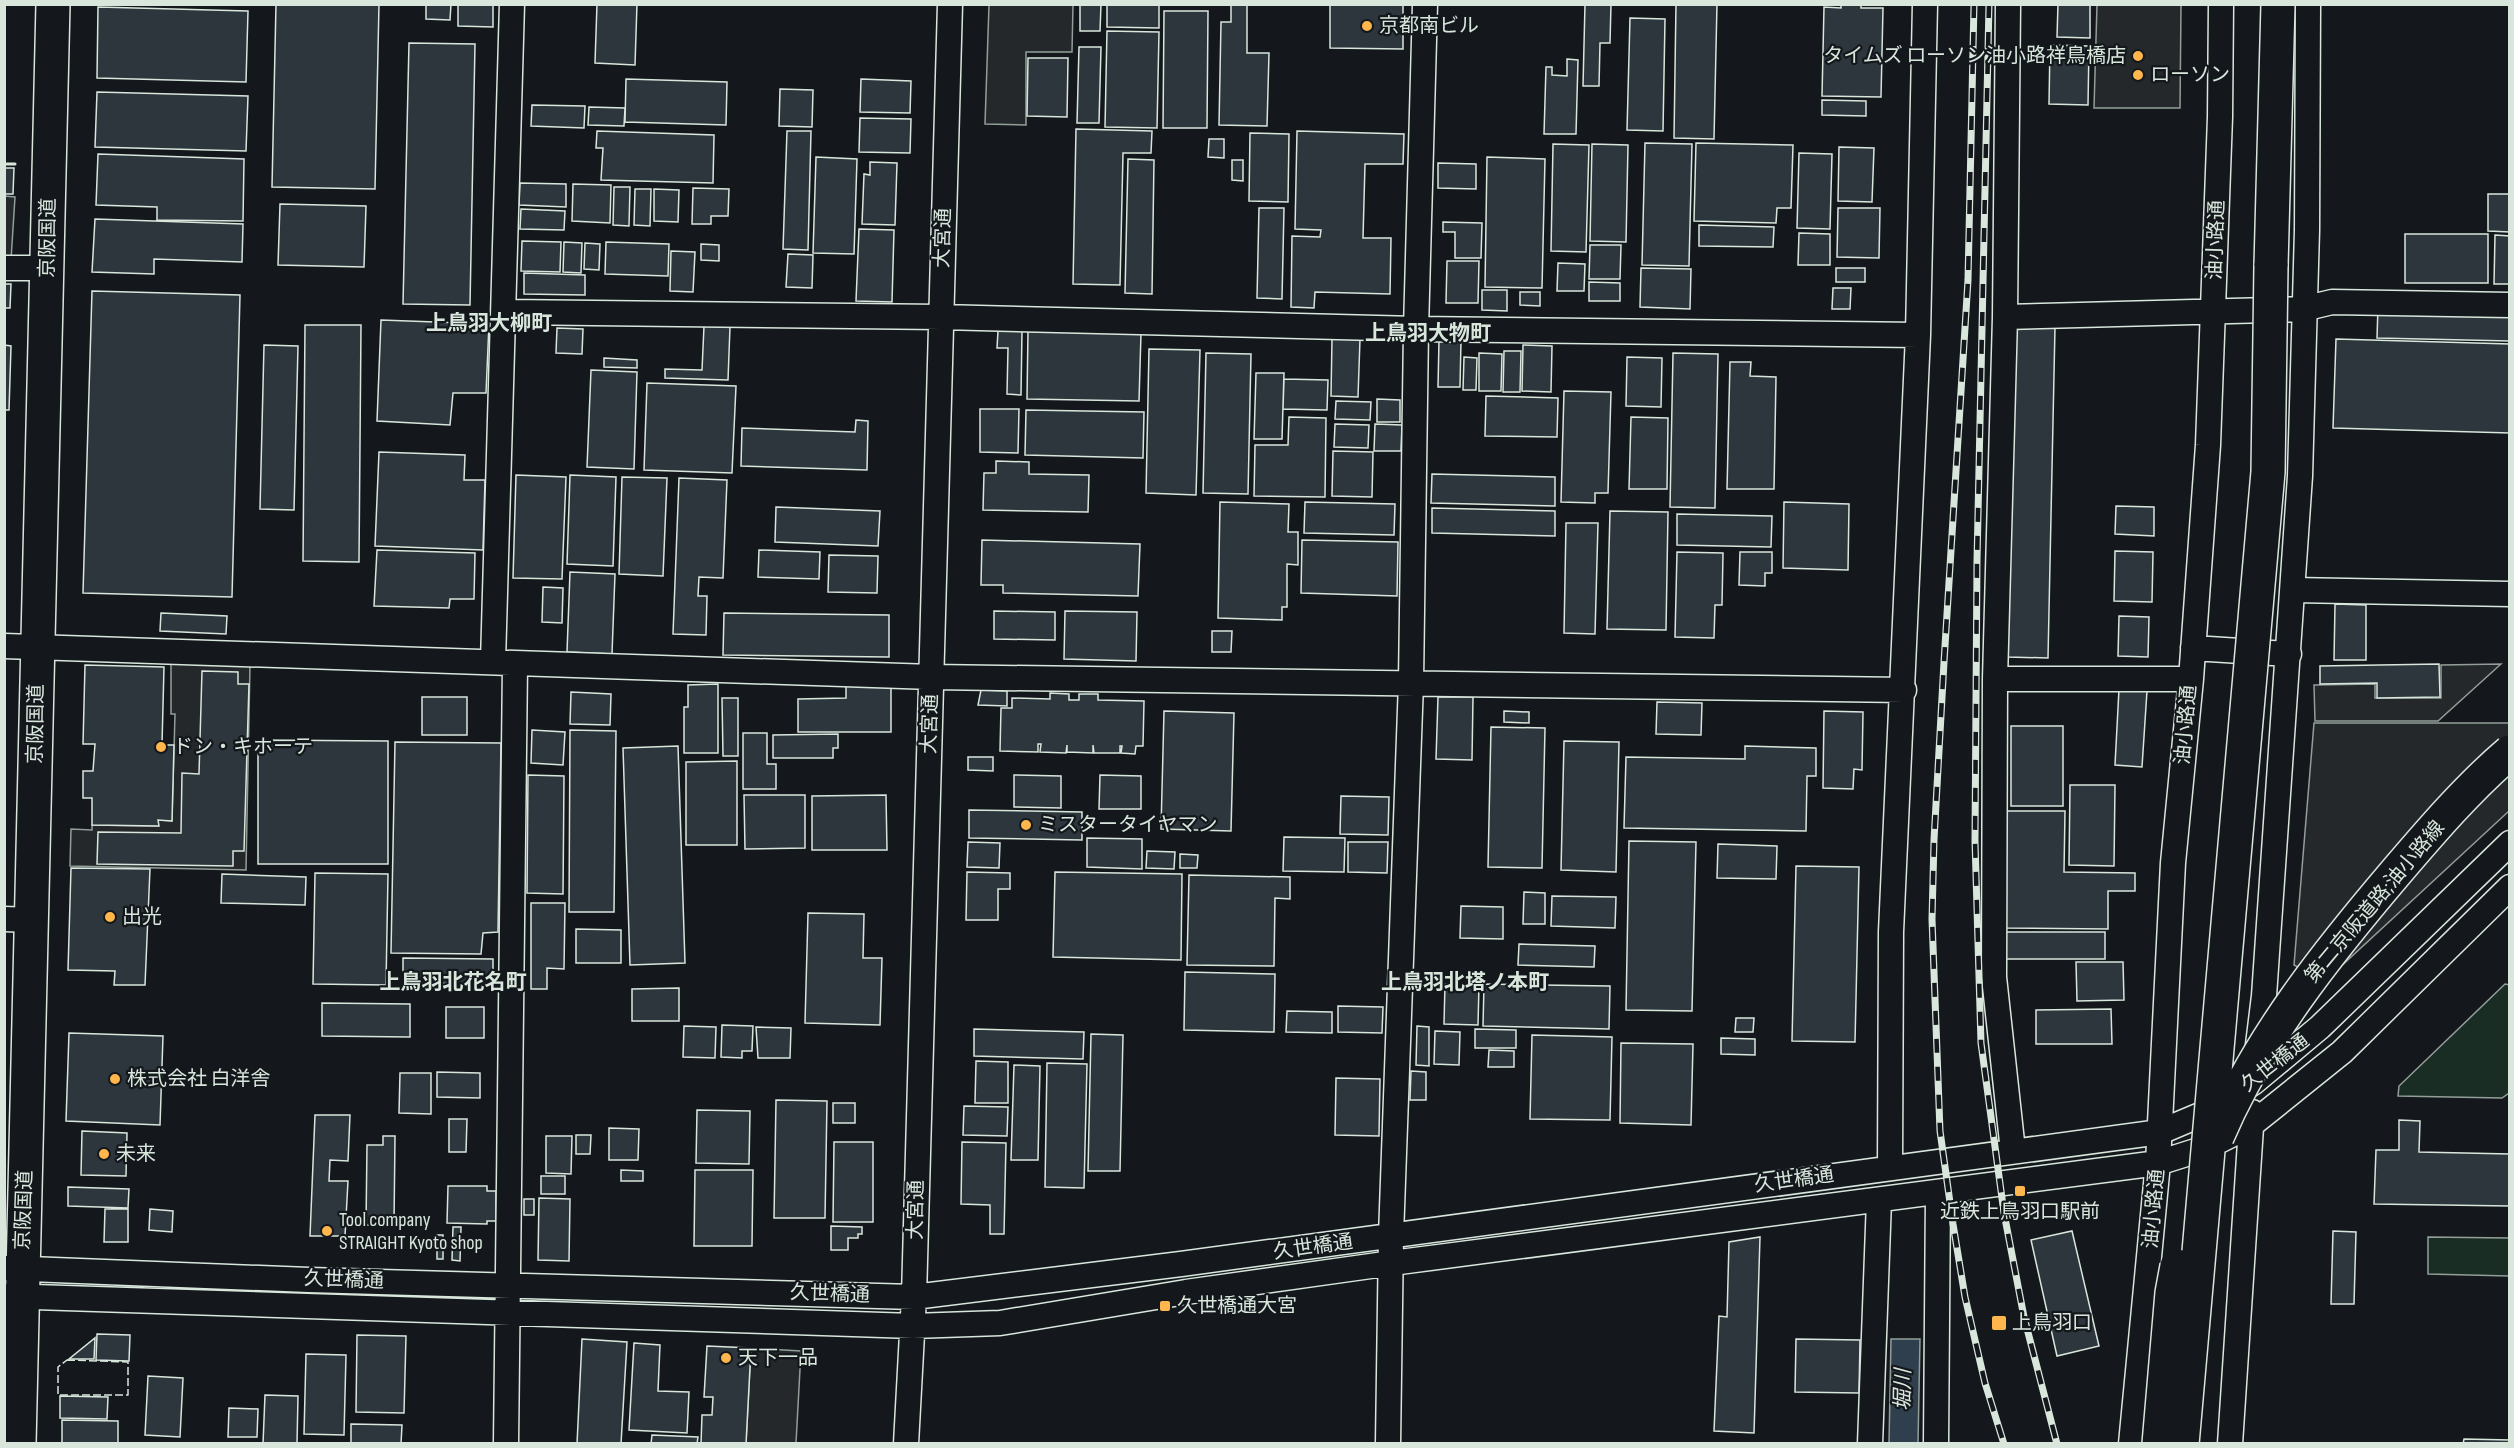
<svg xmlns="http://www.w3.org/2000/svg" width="2514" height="1448" font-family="'Sofia Sans Condensed','Noto Sans JP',sans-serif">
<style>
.green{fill:#1a2d24;stroke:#939e99;stroke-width:1.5}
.parking{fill:#24282b;stroke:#939e99;stroke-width:1.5}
.water{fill:#2f3f4d;stroke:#939e99;stroke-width:1.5}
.building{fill:#2c363c;stroke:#d8e6dc;stroke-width:1.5}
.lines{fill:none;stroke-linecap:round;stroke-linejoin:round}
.minor-casing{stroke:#d8e6dc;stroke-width:27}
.highway-casing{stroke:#d8e6dc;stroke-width:36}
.minor{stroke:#14181c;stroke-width:24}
.highway{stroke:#14181c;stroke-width:33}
.rail-casing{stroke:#d8e6dc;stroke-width:7}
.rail{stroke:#14181c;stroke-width:4.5;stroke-dasharray:14;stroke-linecap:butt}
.highway-bridge-casing{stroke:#d8e6dc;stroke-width:36;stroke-linecap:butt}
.highway-bridge{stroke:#14181c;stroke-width:33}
.fence{stroke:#d8e6dc;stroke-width:1.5;stroke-dasharray:8 3;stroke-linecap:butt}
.wall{stroke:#d8e6dc;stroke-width:3}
.poi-dot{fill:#ffb74d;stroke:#14181c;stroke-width:2}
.labels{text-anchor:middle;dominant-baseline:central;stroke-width:4.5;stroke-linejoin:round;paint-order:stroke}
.poi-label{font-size:20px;fill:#d8e6dc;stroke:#14181c;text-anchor:start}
.street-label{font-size:20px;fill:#d8e6dc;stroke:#14181c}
.neighbourhood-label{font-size:21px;font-weight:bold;fill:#d8e6dc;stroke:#14181c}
.water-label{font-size:21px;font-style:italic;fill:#d8e6dc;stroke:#14181c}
</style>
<rect width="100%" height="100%" fill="#14181c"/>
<path class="green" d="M2505,984L2510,985L2509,1093L2502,1098L2398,1096L2399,1086Z
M2428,1237L2509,1238V1276L2428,1274Z"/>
<path class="parking" d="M989,5H1073L1072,52H1026V125L985,124Z
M2097,5H2181L2180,108H2094Z
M4,196L15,197L11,260L5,259Z
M171,661L250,665L246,870L70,866L71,829L92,830V825L158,826V820L172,821L175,714H171Z
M2501,664L2438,721H2315L2314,685L2375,684V698H2441V665Z
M2314,723H2509V811L2325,981L2294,965Z
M751,1348L801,1351L796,1443L746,1444Z"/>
<path class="water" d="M1891,1339H1920L1918,1443H1889Z"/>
<path class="building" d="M276,4H379L375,189L272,187Z
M426,4H451L450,20L426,19Z
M458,4H493V27L458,26Z
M597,4H637L635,65L595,63Z
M1080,4H1101L1100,31H1080Z
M1107,4H1159V28L1107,27Z
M1231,4H1247V53H1269L1267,126L1219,125L1221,22H1231Z
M1330,4H1403V49L1330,48Z
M1585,4H1611L1610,43H1600L1599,86H1583Z
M1676,4H1717L1714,139L1674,138Z
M1841,4H1861V8H1883L1881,97L1822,96L1824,7L1841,8Z
M2058,4H2090V38L2057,37Z
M98,7L248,11L246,82L97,78Z
M1164,11H1208L1207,128H1163Z
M1630,18L1665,19L1663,131L1627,130Z
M1107,31L1159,32L1157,128L1105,127Z
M409,43L475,44L470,305L403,304Z
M2050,45L2089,46L2088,105L2049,104Z
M1079,47H1101L1099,123H1077Z
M1028,58H1068L1067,117L1027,116Z
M1567,59L1578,60L1576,134H1544L1546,67H1552V75L1567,76Z
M626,79L727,82L726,125L625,122Z
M861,79L911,81L910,113L860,112Z
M780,89L813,90L812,127L779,126Z
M97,92L248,96L246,151L95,147Z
M1822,100L1866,101V116L1822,115Z
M532,105L585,106L584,128L531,126Z
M589,107L625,108L624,126L588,125Z
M860,118L911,119L910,153L859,152Z
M1076,129L1152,131L1151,153H1123L1120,285L1073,284Z
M597,131L714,135L713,183L601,180L603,148H596Z
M787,131H811L808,250L783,249Z
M1297,131L1404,134L1403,164H1365L1363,238H1391L1390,294L1315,292L1314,308L1291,307L1292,236L1320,237L1321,230L1295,229Z
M1250,133L1289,134L1288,202L1249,201Z
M1209,139H1224V158L1208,157Z
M1645,143L1692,144L1689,266L1642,265Z
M1696,143L1793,145L1791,208H1777L1776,223L1694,221Z
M1553,144L1589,145L1586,252L1551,251Z
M1592,144L1628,145L1626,242L1590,241Z
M1839,147L1874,148L1872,202L1838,201Z
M1799,153L1832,154L1830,229L1797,228Z
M98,154L244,159L243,221L157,220V207L96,205Z
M816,157L857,159L854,254L813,253Z
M1487,157L1545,159L1542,288L1485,287Z
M1128,159L1154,160L1152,294L1125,293Z
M1232,160H1243V181L1232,180Z
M870,162L897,163L895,225L862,224L864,174L870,175Z
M1438,163L1476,164V189L1438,188Z
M4,168H14L13,194H4Z
M520,183L566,184V207L519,205Z
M573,184L611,185L610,223L572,221Z
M614,187H630L629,226L613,225Z
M693,188L729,189L728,216H711V224H692Z
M635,189H651L650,226L634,225Z
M654,189L679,190L678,222L654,221Z
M2488,194H2510V232L2488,231Z
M280,204L366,206L364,267L278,265Z
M1259,208H1284L1282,299L1257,298Z
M1838,208H1880L1879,258L1837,257Z
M521,209L565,211L564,230L520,229Z
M95,219L243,224L242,262L154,259V274L92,272Z
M1443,222L1482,223L1481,258H1455V232H1443Z
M1699,225L1774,227L1773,247L1699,246Z
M859,229L894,230L892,302L856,301Z
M1799,233L1830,234V265H1798Z
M2405,234H2488V283H2405Z
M2495,235L2510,236V284H2494Z
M522,241L561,242L560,272L521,271Z
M564,242L582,243L581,273L563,272Z
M606,242L669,244L668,276L605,274Z
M585,243L600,244L599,270L584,269Z
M701,244L719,245V261L701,260Z
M1590,245H1621L1620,279H1589Z
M671,251L695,252L693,292L670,291Z
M788,254L813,255L812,288L786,287Z
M1447,261H1479L1478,303H1446Z
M1558,263L1585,264L1584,291H1557Z
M1641,268L1691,269L1690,309L1640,307Z
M1836,268H1865V282H1836Z
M524,273L585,275V295L524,294Z
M1589,282L1620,283V301H1589Z
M4,284H11L10,308H4Z
M1833,288H1851L1850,309H1832Z
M1482,290H1507V311L1482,310Z
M92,291L240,295L232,597L83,593Z
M1520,292H1540V306L1520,305Z
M2378,306L2510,308V341L2377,338Z
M381,320L489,324L486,393H453L450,425L377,421Z
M305,325H361L359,562L303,561Z
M704,326L730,327L728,380L665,378V369L702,370Z
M2014,326L2055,327L2048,658L2008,657Z
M557,328L583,329L582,354L556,353Z
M998,331H1022L1021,395L1007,394L1008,348H997Z
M1028,331L1141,333L1139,401L1027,399Z
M1332,339H1360L1358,397L1331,396Z
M2336,339L2510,344V433L2333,428Z
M1439,340L1461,341L1460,387H1438Z
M4,345L11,346L9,410H4Z
M264,345L298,346L294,510L260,509Z
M1523,345L1552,346L1551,392L1522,391Z
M1149,349L1200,350L1196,495L1146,493Z
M1504,351H1521L1520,392H1503Z
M1206,353L1251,354L1248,494L1203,493Z
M1479,353L1502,354L1501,391H1479Z
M1673,353L1718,354L1715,508L1670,507Z
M1464,357L1477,358L1476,390H1463Z
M1627,357L1662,358L1661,407L1626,406Z
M604,358L637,360V368L604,367Z
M1730,362H1751L1750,376L1776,377L1774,489H1727Z
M591,370L637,372L634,469L587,467Z
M1256,373H1284L1282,439H1254Z
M1284,379L1328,380L1327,410L1283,409Z
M647,383L736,386L732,473L644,470Z
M1564,391L1611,392L1608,493H1595V503L1561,502Z
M1486,396L1558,398L1557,437L1485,436Z
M1377,399L1400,400V422H1377Z
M1336,401L1371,402L1370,420L1335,419Z
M980,409H1019L1018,453L980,452Z
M1026,410L1144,412L1143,458L1025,455Z
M1289,417L1326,418L1325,497L1254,496L1255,445H1288Z
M1631,417L1668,418L1667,489H1629Z
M856,420L868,421L867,470L741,466L742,428L855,432Z
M1335,424L1369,425L1368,448L1334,447Z
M1375,424L1402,425L1401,451H1374Z
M1333,451L1373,452L1372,497L1332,496Z
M379,452L465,455L464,480H485L483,550L375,546Z
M996,461L1029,462V474L1089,475L1088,512L983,510L984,473H996Z
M1432,474L1555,477V506L1431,503Z
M516,475L566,477L562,579L513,578Z
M570,475L616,477L613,566L567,564Z
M622,477L667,478L663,576L619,574Z
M679,478L727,480L723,578L699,577L698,596H707L706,635L673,634Z
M1220,502L1289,504L1288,532H1298V565L1287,564V607H1282V620L1218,618Z
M1305,502L1395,504L1394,535L1304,533Z
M1784,502L1849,504L1848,570L1783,568Z
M2116,506L2154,507V536L2115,534Z
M776,507L880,511L878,546L775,542Z
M1432,508L1555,511V536L1432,533Z
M1610,511L1668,512L1666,630L1607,629Z
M1677,514L1772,516L1771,547L1677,545Z
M1566,523H1598L1595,634L1564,633Z
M982,540L1140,544L1138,596L1003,593V585H981Z
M1302,540L1398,542L1397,596L1301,593Z
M377,550L475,553L474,599H450L449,608L374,606Z
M759,550L820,552L819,579L758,577Z
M2115,551L2153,552L2152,602L2114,601Z
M1677,552L1723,553L1722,605H1715L1714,638L1675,637Z
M1740,552H1772V573H1765V586L1739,585Z
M829,555L878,556L877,593L828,592Z
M570,572L615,574L612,654L567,652Z
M543,587L563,588L562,623L542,622Z
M2335,604L2366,605V660H2334Z
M994,611L1055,612V640L994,639Z
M1065,611L1137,612L1136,661L1064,659Z
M161,613L227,616L226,634L160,631Z
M724,613L889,615V657L723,655Z
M2119,616L2149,617L2148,657L2118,656Z
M1212,631H1232L1231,652H1212Z
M2439,664L2440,697L2377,698V683L2320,684V666Z
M85,665L164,667L162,745H174L172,821L158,820L159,826L92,825V798H83V771H93L95,744H83Z
M202,671L238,672V684H249L244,851H233V866L97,864L98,832L181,833L182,773L199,774Z
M718,684V753H684V707H688V685Z
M846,686H891V732H798V699L846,698Z
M2119,689L2147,691L2142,767L2115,765Z
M981,690L1007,691V706L978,705Z
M571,692L611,694L610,725L570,724Z
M1050,693L1069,694V700H1079V694H1098V700L1144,701L1143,746H1136L1135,754L1121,753L1122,746H1120V753H1094L1093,745V753L1067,752V745L1066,753L1040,752L1041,744H1038V752L1000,751L1001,708H1012V698L1050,699Z
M422,697H467V735H422Z
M1438,697H1473L1472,760L1436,759Z
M722,698H738V756H723Z
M1657,702L1702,703L1701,735L1656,734Z
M1164,711L1234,713L1231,831L1161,829Z
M1504,711L1529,712V723L1504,722Z
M1824,711L1863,712L1862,770L1854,769L1853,789L1823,788Z
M2011,726H2063V806H2011Z
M1491,727L1545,728L1542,868L1488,867Z
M532,730L565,732L563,765L531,763Z
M570,730L616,731L614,912H569Z
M743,733H767V764H776V789H743Z
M838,734V748H833V758H773V735Z
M258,740L388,741V864H258Z
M1564,741L1619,742L1616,872L1561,870Z
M395,742L501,743L498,932L483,933L481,954L391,953Z
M678,746L685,963L630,965L623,748Z
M1745,746L1816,748V776H1807L1806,831L1624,828L1626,757L1745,759Z
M968,757H993V771L968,770Z
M737,761V845H686V762Z
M528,775L564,776L563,894L527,893Z
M1014,775L1061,776V808L1014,807Z
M1100,775L1141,776V809H1099Z
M2070,785H2115L2114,866L2069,865Z
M744,795H805V848L745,849Z
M886,795L887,850H812V796Z
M1341,796L1389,797L1388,835L1340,834Z
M969,810L1082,812V840L969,838Z
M2006,811H2065L2064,872L2135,873V891H2108V929L2006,928Z
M1284,837L1345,838L1344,872L1283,871Z
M1087,838L1142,839V869L1087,867Z
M1629,841L1696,842L1692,1011L1626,1010Z
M968,842L1000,843L999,868L967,867Z
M1348,842H1388L1387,873L1348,872Z
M1718,844L1777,846L1776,879L1717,878Z
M1147,851L1175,852L1174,869L1146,868Z
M1180,854L1198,855L1197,868H1180Z
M1796,866L1859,867L1855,1042L1792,1041Z
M71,868L150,869L145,985H114L115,971L68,970Z
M967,872L1010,873V889H998V920H966Z
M1055,872L1182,874L1181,960L1053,957Z
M315,873L388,874L386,985L313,984Z
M222,874L306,877L305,905L221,903Z
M1189,875L1290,877V899L1275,898L1274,966L1187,965Z
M1524,892L1545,893V924H1523Z
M1552,896L1616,897L1615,928L1551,926Z
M531,903H565L564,969L547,968V989H531Z
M1461,906L1503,907V939L1460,938Z
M808,913L864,914L863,958H882L880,1025L805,1023Z
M576,929L621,930V963H576Z
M2006,932H2105V959H2006Z
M1519,944L1595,946L1594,967L1518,965Z
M403,958L493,959V984L403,983Z
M2076,962H2123L2124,1000L2077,1001Z
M1185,972L1275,974L1274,1032L1184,1030Z
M1445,984L1479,985L1478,1025L1444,1024Z
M1484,984L1610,986L1609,1029L1483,1026Z
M679,988V1021H632V989Z
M322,1003L410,1004V1037L322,1036Z
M1338,1006L1383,1007L1382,1033L1338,1032Z
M446,1007H484V1038H446Z
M2111,1009L2112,1044H2036V1010Z
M1287,1011L1332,1012V1033L1286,1032Z
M1736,1018H1754L1753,1032H1735Z
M722,1025L753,1026L752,1051H742V1058L721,1057Z
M684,1026L716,1027L715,1058L683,1057Z
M1417,1026L1429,1027V1066L1416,1065Z
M756,1027L791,1028L790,1058H758Z
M974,1029L1084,1032L1083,1059L974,1056Z
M1475,1029L1516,1030V1048H1475Z
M1435,1031L1460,1032L1459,1065L1434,1064Z
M69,1033L163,1036L160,1125L66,1121Z
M1091,1034L1123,1035L1120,1171H1088Z
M1532,1035L1612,1037L1610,1120L1530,1119Z
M1721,1038L1755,1039V1055L1721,1054Z
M1621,1043L1693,1044L1691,1125L1620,1123Z
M1489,1050L1514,1051V1067H1488Z
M976,1061L1008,1062V1103H975Z
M1047,1063L1087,1064L1084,1188L1045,1187Z
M1014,1065L1040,1066L1038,1160H1011Z
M1411,1071L1426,1072V1100H1410Z
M437,1072L480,1073V1098L437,1097Z
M400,1073H431V1114L399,1113Z
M1336,1078L1380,1079L1379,1136L1335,1135Z
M776,1100L827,1101L825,1218H774Z
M833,1103H855V1123H833Z
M964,1106L1008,1107L1007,1136L963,1135Z
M697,1110L750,1111L749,1164L696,1163Z
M315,1115H350L348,1161L330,1160L329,1181H348L345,1236H310Z
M449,1119H467L466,1152H449Z
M2399,1120L2420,1121L2419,1152L2510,1154V1206L2374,1204L2376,1150H2399Z
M609,1128L639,1129L638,1160H609Z
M82,1131L127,1133L126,1176L81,1175Z
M576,1135H591L590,1154H576Z
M383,1136H395L394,1225H366L367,1145H383Z
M546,1136H572L571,1174L546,1173Z
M834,1142H873V1222H833Z
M962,1142L1006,1143L1004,1234H990V1205L961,1204Z
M621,1170L643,1171V1181H621Z
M695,1170H753L752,1246H694Z
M541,1176H565V1194H541Z
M448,1186H487V1191H496V1221H487V1224L447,1223Z
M68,1187L129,1189L128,1208L68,1206Z
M539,1198L570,1199L569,1261L538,1260Z
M524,1199H534V1215H524Z
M105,1209H128V1242H104Z
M150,1209L173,1211L172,1232L149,1230Z
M831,1226L862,1227V1234H858V1238H848V1250H831Z
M453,1227H461L460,1261L452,1260Z
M2072,1231L2099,1346L2057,1356L2031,1240Z
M2333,1231L2356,1232L2354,1304H2331Z
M437,1235H443V1259H437Z
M1760,1237L1754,1433L1714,1431L1719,1316L1727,1317L1729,1242Z
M97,1334L130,1335L129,1361L96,1360Z
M357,1335L406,1336L404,1413L356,1412Z
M95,1338L94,1359H69Z
M582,1339L627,1342L621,1444H577Z
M1796,1339L1860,1340L1859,1393L1795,1392Z
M634,1343L660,1345L658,1391L689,1392L687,1433L629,1430Z
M707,1346L751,1348L746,1444H701L702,1415H712L713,1397H704Z
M306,1354L346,1355L344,1435L304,1434Z
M148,1376L183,1378L180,1437L145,1435Z
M265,1395L298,1396L297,1444H263Z
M60,1396L108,1397L107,1419L60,1418Z
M229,1408L258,1409L257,1437H228Z
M62,1420L118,1421V1444H62Z
M351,1424L402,1425L401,1444H351Z
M652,1435L698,1437L697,1444H651Z
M2464,1439L2510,1440V1444H2463Z"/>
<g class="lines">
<defs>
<path id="minor" d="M2008,4L2005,317L1995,679L1994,977L2013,1151
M4,268H47
M504,312L941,317L1416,329L1918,335
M2005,317L2303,309L2332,302L2510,305
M2293,590L2510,594
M4,646L932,677L1904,690
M2193,648L2289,654
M493,662L512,4
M1995,679H2191
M4,919L32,920
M2257,1053L2264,996L2300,476L2307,230L2308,4
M1890,1167L1891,932L1918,335L1925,4
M4,1268L309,1280L914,1297L1181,1264L2160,1132L2205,1113L2254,1082L2320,1027L2510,843
M4,1296L913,1326L1000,1323L1186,1292L1392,1263L2158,1163L2205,1148L2251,1125L2342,1052L2510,887
M506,1444L515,664
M906,1444L914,1297L950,4
M1388,1444L1391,1236L1411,682L1416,329L1425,4
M1870,1444L1879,1200
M1936,1444L1938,1193
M2131,1444L2158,1163L2173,863L2191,679L2208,445L2220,117L2221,4
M2230,1444L2252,1112"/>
<path id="highway" d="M2271,266L2278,4
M19,1444L53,4"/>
</defs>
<use href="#minor" class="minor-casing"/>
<use href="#highway" class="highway-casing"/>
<use href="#minor" class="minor"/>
<use href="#highway" class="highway"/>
<defs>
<path id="rail" d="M1974,4L1968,280L1944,662L1934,840L1932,919L1940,1131L1953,1224L1965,1297L1985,1383L2004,1444
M1989,4L1977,561L1975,841L1981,1043L2004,1213L2024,1317L2057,1444"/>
</defs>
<use href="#rail" class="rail-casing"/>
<use href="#rail" class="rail"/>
<defs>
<path id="highway-bridge" d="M2217,1137C2259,1038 2328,952 2397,871C2432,830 2469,787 2510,752
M2159,1444L2172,1293L2177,1266
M2182,1444L2268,472L2271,266"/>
</defs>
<use href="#highway-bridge" class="highway-bridge-casing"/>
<use href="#highway-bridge" class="highway-bridge"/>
<path class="fence" d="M67,1360L128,1362V1395H58V1367Z"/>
<path class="wall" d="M4,164H15"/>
</g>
<g class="poi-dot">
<circle cx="1367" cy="26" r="6"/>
<circle cx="2138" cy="56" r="6"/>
<circle cx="2138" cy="75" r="6"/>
<circle cx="161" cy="747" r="6"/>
<circle cx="1026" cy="825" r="6"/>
<circle cx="110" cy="917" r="6"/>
<circle cx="115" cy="1079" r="6"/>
<circle cx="104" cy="1154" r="6"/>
<rect x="2014" y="1185" width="12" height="12" rx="3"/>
<circle cx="327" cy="1231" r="6"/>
<rect x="1159" y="1300" width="12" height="12" rx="3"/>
<rect x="1991" y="1315" width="16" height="16" rx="3"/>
<circle cx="726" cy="1358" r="6"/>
</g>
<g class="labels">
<g class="poi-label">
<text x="1379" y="26">京都南ビル</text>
<text x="2126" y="56" text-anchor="end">タイムズ ローソン油小路祥鳥橋店</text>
<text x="2150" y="75">ローソン</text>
<text x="173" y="747">ドン・キホーテ</text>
<text x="1038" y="825">ミスタータイヤマン</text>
<text x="122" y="917">出光</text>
<text x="127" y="1079">株式会社 白洋舎</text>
<text x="116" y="1154">未来</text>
<text x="2020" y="1212" text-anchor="middle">近鉄上鳥羽口駅前</text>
<text x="339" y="1220">Tool company<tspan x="339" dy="23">STRAIGHT Kyoto shop</tspan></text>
<text x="1177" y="1306">久世橋通大宮</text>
<text x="2012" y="1323">上鳥羽口</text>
<text x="738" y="1358">天下一品</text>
</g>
<g class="street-label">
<text transform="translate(48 238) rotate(-89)">京阪国道</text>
<text transform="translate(943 238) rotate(-88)">大宮通</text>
<text transform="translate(2216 240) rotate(-88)">油小路通</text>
<text transform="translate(36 724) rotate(-89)">京阪国道</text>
<text transform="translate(930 724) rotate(-88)">大宮通</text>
<text transform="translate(2186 725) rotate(-85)">油小路通</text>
<text transform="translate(2375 902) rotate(-50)">第二京阪道路;油小路線</text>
<text transform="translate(2275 1063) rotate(-38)">久世橋通</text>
<text transform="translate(1794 1180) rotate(-8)">久世橋通</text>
<text transform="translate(2154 1209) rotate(-85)">油小路通</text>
<text transform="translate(24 1210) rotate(-88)">京阪国道</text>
<text transform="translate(916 1210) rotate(-89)">大宮通</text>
<text transform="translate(1313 1247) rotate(-8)">久世橋通</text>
<text transform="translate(344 1280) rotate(2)">久世橋通</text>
<text transform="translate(830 1294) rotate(2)">久世橋通</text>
</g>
<g class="neighbourhood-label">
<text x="489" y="323">上鳥羽大柳町</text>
<text x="1428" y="333">上鳥羽大物町</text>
<text x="453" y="982">上鳥羽北花名町</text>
<text x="1465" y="982">上鳥羽北塔ノ本町</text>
</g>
<g class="water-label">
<text transform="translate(1903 1390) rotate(-89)">堀川</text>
</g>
</g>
<rect width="2514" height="1448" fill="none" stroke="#d8e6dc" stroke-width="12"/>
</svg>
